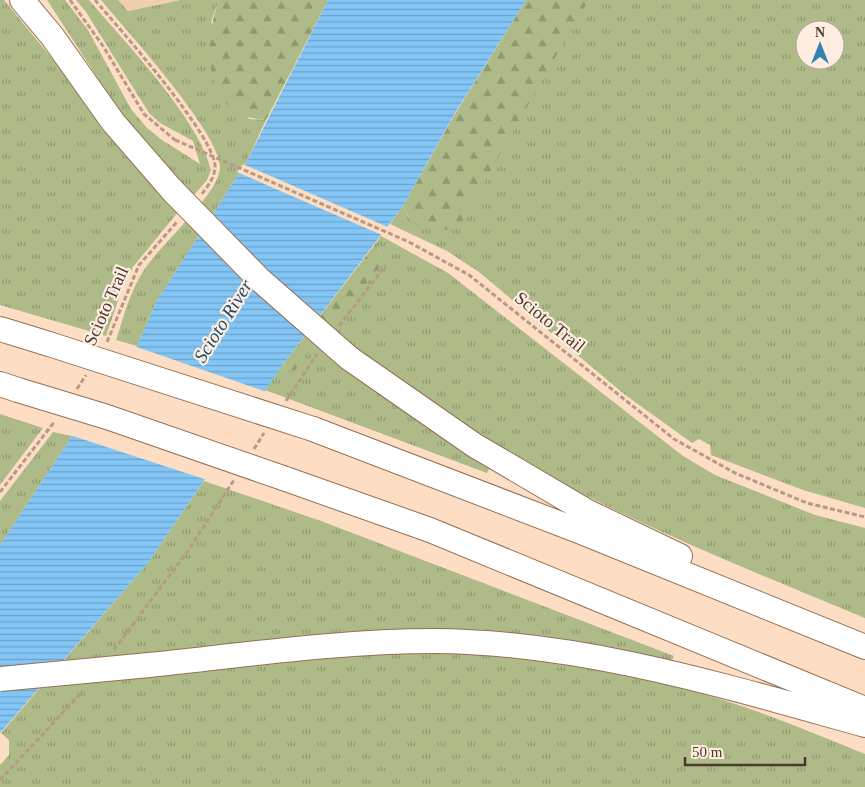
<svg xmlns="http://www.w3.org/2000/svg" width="865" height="787" font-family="Georgia,serif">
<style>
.built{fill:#f2ceb1}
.grass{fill:url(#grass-tufts);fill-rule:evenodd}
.forest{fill:url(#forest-firs)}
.water{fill:url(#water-rules)}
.pier{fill:#fdddc3}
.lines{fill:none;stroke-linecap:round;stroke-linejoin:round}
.highway-casing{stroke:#957154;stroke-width:26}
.path{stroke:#b59b87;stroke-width:3;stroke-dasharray:5 2.5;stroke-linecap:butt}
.highway{stroke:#fff;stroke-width:24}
.highway-bridge-casing{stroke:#957154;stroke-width:26;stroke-linecap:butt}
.path-bridge{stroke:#b59b87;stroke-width:3;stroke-dasharray:5 2.5;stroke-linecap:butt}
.highway-bridge{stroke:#fff;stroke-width:24}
.labels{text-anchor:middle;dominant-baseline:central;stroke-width:4.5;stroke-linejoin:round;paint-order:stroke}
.street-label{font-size:18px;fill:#49392d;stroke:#feeee1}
.water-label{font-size:19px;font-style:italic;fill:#194c6c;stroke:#feeee1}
</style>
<defs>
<pattern id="grass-tufts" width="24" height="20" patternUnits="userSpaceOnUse" patternTransform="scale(1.25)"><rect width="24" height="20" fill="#aebb89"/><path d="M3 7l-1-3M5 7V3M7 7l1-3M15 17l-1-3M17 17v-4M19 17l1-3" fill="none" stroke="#909970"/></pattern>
<pattern id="forest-firs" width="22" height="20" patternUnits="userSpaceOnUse" patternTransform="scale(1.25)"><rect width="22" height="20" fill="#aebb89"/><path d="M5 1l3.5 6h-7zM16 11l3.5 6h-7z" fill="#909970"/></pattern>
<pattern id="water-rules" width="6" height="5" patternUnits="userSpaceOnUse" patternTransform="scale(1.25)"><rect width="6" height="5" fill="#83c6f6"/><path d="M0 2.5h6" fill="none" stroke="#6da2c8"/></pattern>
</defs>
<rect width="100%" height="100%" fill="#fdddc3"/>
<path class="built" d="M118,0H181L128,11Z"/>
<path class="grass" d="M0,0H4L178,212L133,267L123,286L106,336L0,305Z
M47,0H65L88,30L131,109L147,128L162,140L200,164L193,141L160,123L149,113L86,12L76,0H89C124,41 199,119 211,170L207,180L194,195L133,128L112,100Z
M101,0H118L128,11L181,0H219L211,22L249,119L266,120L246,163L156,302L137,346L116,340C124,316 130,291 144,270C160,245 219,194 220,168C222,135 125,29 101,0Z
M590,0H865V508L803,490L711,455L710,445L699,439L692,443L624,394L479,272L447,251L390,224L403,206L410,220ZM805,30H835V60H805Z
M381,236L448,273L683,456L715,475L815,515L865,528V618C747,569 628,522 517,459C460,426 406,387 355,346L340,364L490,467L487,473L265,390L284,363L286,371L296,368L382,256L376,243Z
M0,414L43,428L0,485Z
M53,432L72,436L0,545V501Z
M204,481L321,521L674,656L670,665L529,640L280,661C323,658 366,653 409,652C512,650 625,668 723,700C771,715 818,735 865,754V787H0V765L9,755V740L1,733L148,563Z"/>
<path class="forest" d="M219,0H328L266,120C203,117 202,46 219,0Z
M526,0H590L581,12L460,225L439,232L410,220L403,206L455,114Z
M376,243L382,256L377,271L330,324L296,369L286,371L284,363Z"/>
<path class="water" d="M328,0H526L455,113L403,206L284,363L148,563L0,733V545L72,436L137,346L156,302L246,163Z"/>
<path class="pier" d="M243,164L390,228L384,236L237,172Z
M134,346L267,392L207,480L70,435Z"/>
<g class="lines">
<defs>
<path id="highway" d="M22,0L52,36L113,122L172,190
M0,329L49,344
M349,358L474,445L588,512L680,556
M0,384L18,390
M313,429L579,531L865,647
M283,478L430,530L865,709
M149,665C244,655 340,641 435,641C582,642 725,686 865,725"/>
</defs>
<use href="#highway" class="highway-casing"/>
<path class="path" d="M70,0L103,46L144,114L175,140
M95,0C117,26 218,139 215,168C214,179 207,187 201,195
M409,242L469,275L674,439L735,473L807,503L865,517
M339,326L386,265
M107,342L139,265L177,222
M77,389L86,375
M286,401L317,354
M254,449L264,433
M0,492L55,421
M114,650L187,552L234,480
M0,780L83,691"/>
<use href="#highway" class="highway"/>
<defs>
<path id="highway-bridge" d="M172,190L259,279L349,358
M49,344L313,429
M18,390L107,417L283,478
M0,679L149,665"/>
</defs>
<use href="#highway-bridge" class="highway-bridge-casing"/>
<path class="path-bridge" d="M175,140L409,242"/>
<use href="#highway-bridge" class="highway-bridge"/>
</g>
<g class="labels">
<g class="street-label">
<text transform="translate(106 306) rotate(-66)">Scioto Trail</text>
<text transform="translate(550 322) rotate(39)">Scioto Trail</text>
</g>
<g class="water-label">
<text transform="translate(223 321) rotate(-58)">Scioto River</text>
</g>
</g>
<g transform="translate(820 45)"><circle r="24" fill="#feeee1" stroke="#b6a699"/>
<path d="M0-4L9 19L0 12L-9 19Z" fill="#3282b3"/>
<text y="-8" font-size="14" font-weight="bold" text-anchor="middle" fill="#49392d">N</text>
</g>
<path d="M685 757v8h120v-8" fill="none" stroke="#49392d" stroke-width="2.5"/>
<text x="692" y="757" font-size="15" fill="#49392d" stroke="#feeee1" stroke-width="4" paint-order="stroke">50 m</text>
</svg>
